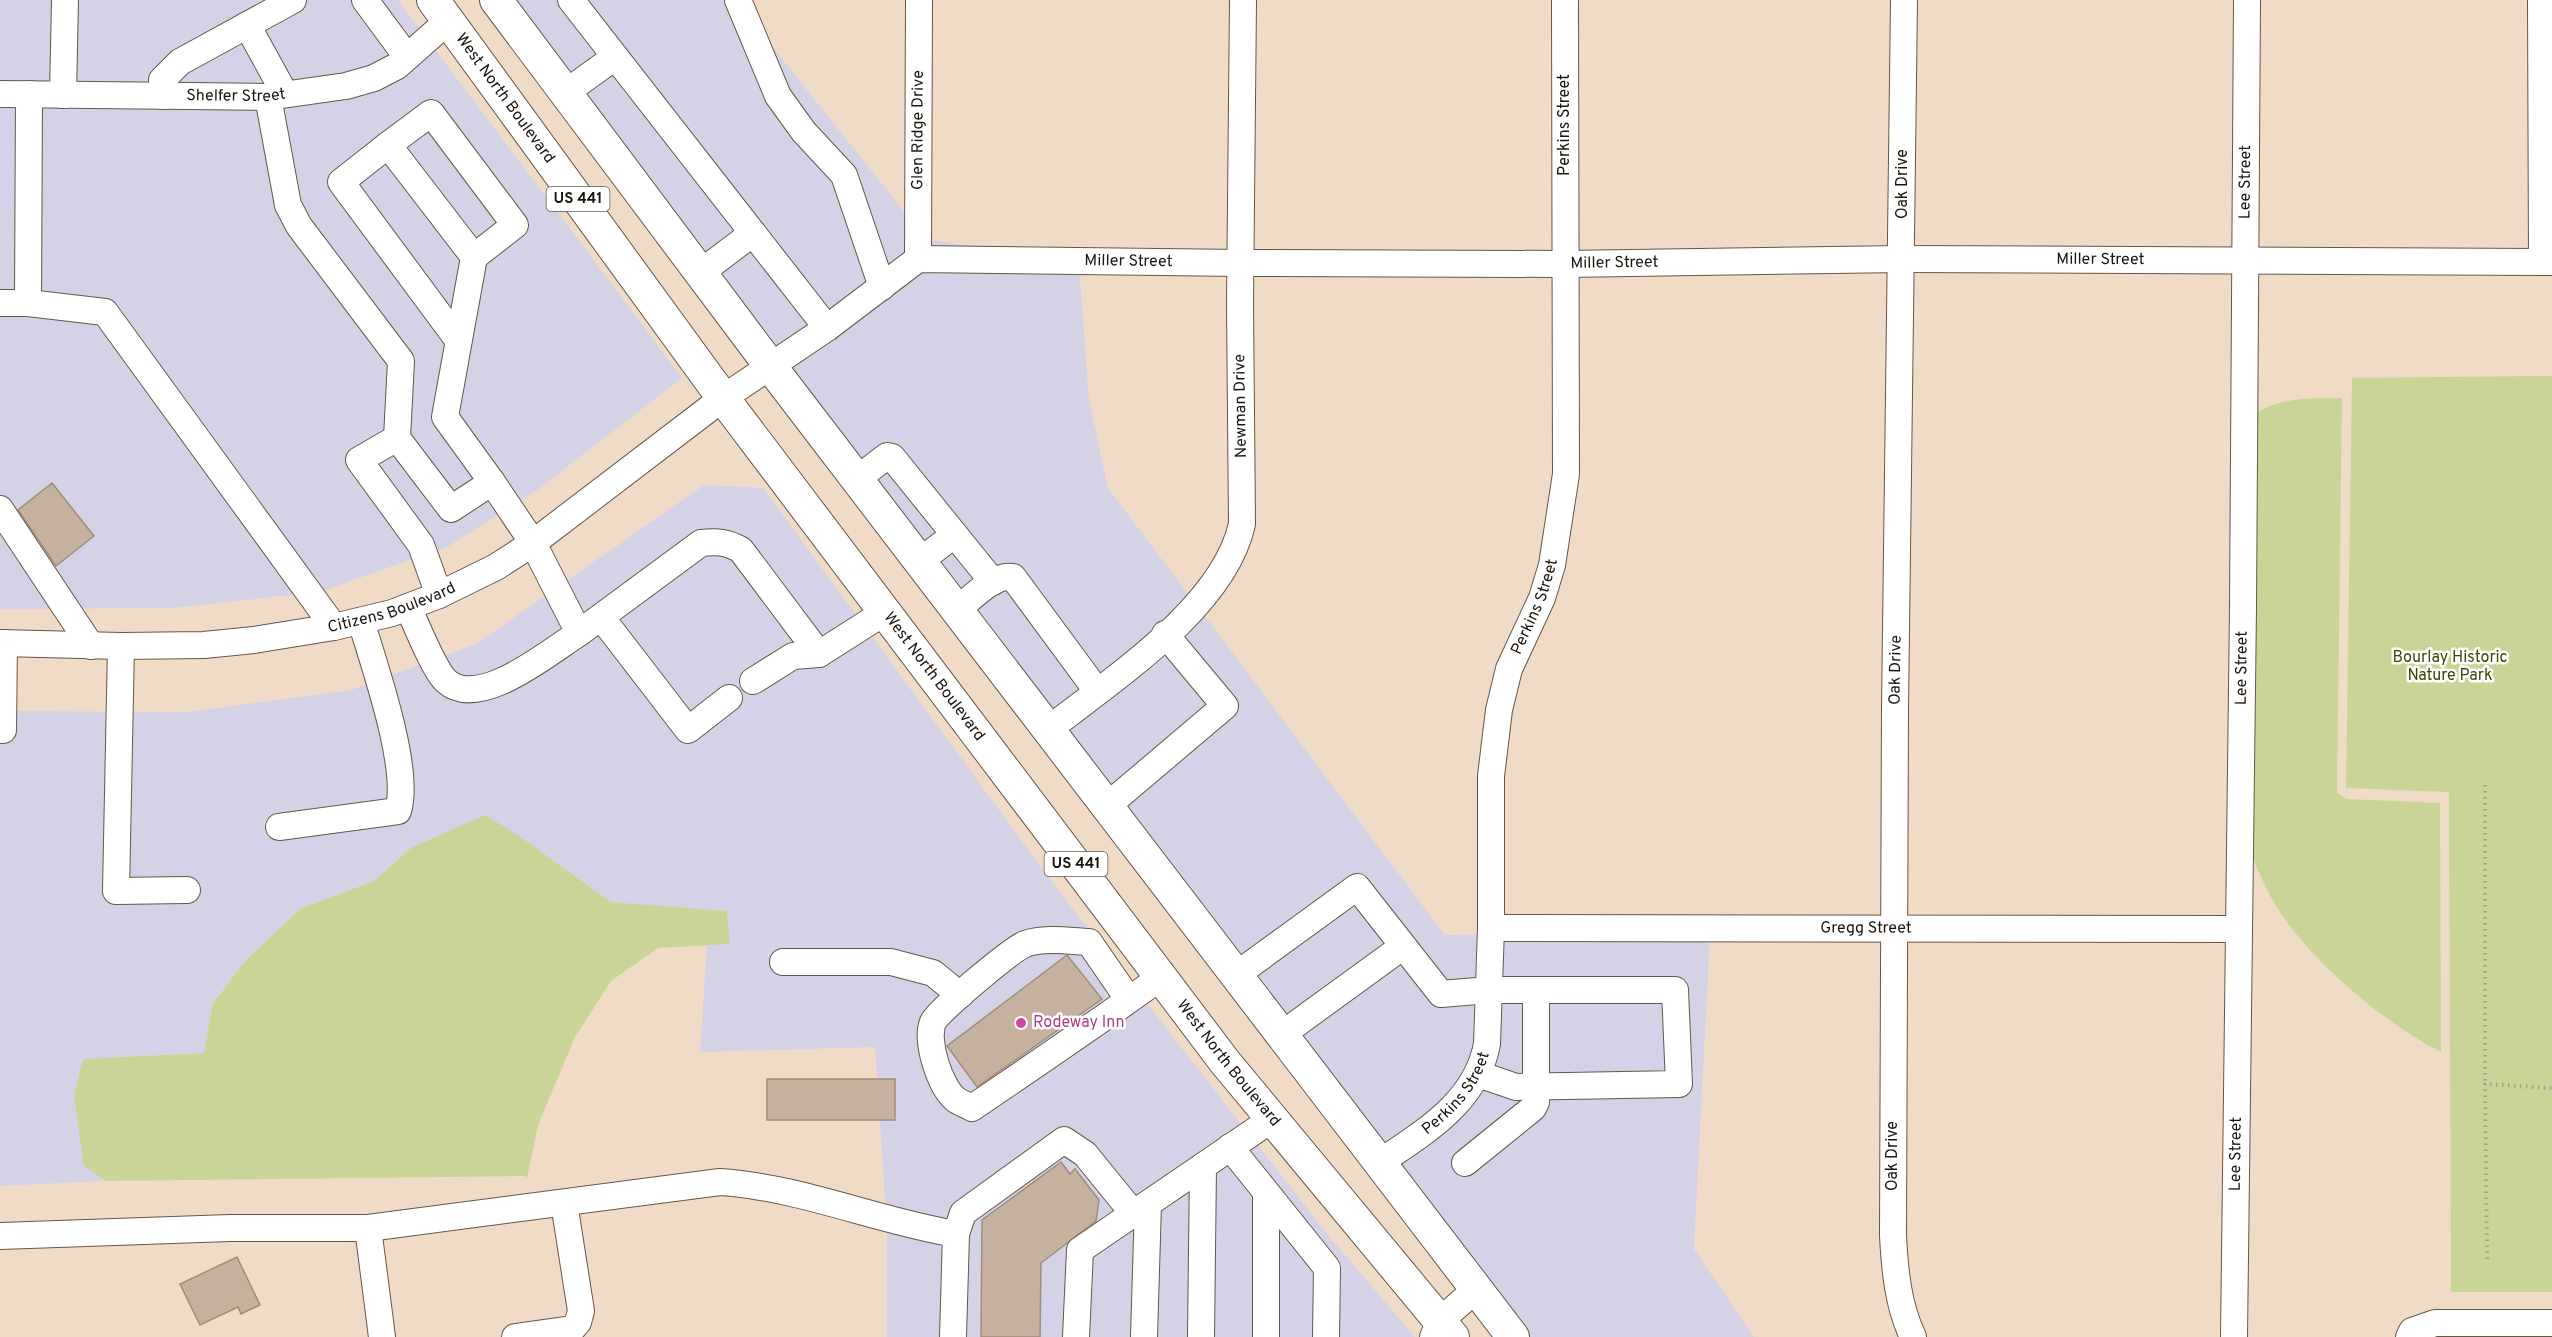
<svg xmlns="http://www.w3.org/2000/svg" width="2552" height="1337" font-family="Overpass,sans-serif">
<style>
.commercial{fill:#d5d2e8}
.green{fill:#cad496}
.building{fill:#c5b19e;stroke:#a08d7a;stroke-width:1.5}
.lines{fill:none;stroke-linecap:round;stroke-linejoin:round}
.minor-casing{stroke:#685645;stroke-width:28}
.major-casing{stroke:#685645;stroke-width:34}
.path{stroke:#ac9b8b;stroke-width:4;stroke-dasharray:1.5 4.5;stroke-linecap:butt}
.minor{stroke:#fff;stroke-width:26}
.major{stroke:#fff;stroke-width:32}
.hotel-dot{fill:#d1479c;stroke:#fff;stroke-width:2}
.labels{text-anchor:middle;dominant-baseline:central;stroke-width:5;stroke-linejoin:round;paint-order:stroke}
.shield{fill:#fff;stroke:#605b56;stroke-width:1.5}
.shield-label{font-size:15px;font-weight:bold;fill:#1c150e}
.street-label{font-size:16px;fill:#1c150e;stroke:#fff}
.park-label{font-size:16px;fill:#404607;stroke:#fff}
.hotel-label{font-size:16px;fill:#b23c85;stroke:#fff;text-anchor:start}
</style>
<rect width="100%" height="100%" fill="#f0dbc7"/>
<path class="commercial" d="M0,0H398L682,378L537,490L447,547L319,592L173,608L0,609Z
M510,0H735L926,239L1079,266L1089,400L1108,488L1445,935L1710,934L1694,1249L1754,1337H1529L1483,1281Z
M704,485L763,488L1055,886L1328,1235L1415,1337H887V1229L875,1047L700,1052L707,945L730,943L727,911L611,902L522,838L411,848L374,881L300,909L245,961L213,1002L204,1053L84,1059V1165L106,1181L0,1186V711L187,712L351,690L476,644Z"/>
<path class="green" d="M2552,376V1292H2451L2449,792L2346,788L2352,378Z
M2342,398L2337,792L2346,799L2440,803L2441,1052C2386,1024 2317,966 2282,915C2269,896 2260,875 2251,854L2256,413C2278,398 2315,397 2342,398Z
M485,815L522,838L611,902L727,911L730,944L658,948L611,981L575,1037L538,1125L527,1178L525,1176L106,1181L84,1166L74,1096L83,1059L204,1053L213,1003L245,961L300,909L374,881L411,848Z"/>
<path class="building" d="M52,483L94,536L56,566L18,510Z
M1067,955L1102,999L977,1087L947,1046Z
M767,1079H895V1120H767Z
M1061,1162L1070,1174L1075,1169L1099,1200L1096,1221L1041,1263L1040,1337H981L982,1220Z
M237,1257L260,1305L241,1314L238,1307L200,1325L180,1284Z"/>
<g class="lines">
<defs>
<g id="minor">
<path d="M365,0L407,57"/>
<path d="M571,0L827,328"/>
<path d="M738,0L778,96L804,132L844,175L882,287"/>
<path d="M1904,0L1895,709L1893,1236C1895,1272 1898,1305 1913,1337"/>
<path d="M2541,0L2542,261"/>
<path d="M247,25L285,94"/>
<path d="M565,93L615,57"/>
<path id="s1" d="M0,94L268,97L346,86L374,78L397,66L448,21"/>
<path d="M63,95L65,0"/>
<path d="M163,96L162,80L180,62L293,0"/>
<path d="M268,97L288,205L299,226L401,361L397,438"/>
<path d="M388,145L341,182L458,340"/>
<path d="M474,257L515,225L431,113L388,145L474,257L445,417L492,482"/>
<path id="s2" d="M918,259L919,0"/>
<path d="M700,273L753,233"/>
<path d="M0,303H28L29,94"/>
<path d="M28,303L105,312L334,627"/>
<path d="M857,479L887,456L892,457L993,582"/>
<path d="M0,509L91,646"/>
<path d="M920,561L954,535"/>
<path d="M439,595L421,545L359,460L397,438L451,509L492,482L533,543L579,633L701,543C717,541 727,542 741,550L819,654L885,612"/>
<path d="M408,607C416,624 434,670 446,681C479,711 549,652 579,633"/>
<path d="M957,610C972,598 993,574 1013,577L1097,691"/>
<path d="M601,617L688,730L729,698"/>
<path id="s3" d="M0,643L121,646L204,645L254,640L334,627L392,613L439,595L496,567L533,543L723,398L827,328L918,259L1241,263L1565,264L1903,259L2552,262"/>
<path d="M121,646L116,891L187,890"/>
<path d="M753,681L793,656L819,654"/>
<path d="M1049,729C1113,679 1224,607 1242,524L1240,304L1243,0"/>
<path d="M0,730H3L4,643"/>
<path d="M1107,806L1225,706L1165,634"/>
<path d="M279,827L398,811C411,769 374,665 361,621"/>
<path id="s4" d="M1491,928L2239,929"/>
<path d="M783,962H891L933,973L960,995"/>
<path d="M1236,975L1357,887L1441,994L1489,990H1675L1679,1084L1516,1087L1478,1074"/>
<path d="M1129,1000L1089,942C1070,941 1043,937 1025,944C1011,950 939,1010 933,1022C925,1041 940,1086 955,1099C960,1103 967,1105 972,1108C1035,1065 1099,1022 1161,977"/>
<path d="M1281,1035L1402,947"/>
<path d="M1230,1147L1327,1268L1326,1337"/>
<path id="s5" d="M1379,1163C1424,1132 1476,1103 1487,1044L1491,928V776L1499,710L1509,669L1542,598L1552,565L1566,474L1565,0"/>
<path d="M1465,1163L1533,1108L1536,1102V990"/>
<path d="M368,1228L382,1337"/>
<path d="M0,1236L230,1228H368L720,1182C800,1187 877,1221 956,1234"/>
<path d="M515,1337L572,1329L578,1322L581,1311L564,1203"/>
<path d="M953,1337L956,1234L963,1213L1064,1140L1085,1154L1133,1213"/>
<path d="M1076,1337L1080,1250L1272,1119"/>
<path d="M1144,1337L1148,1204"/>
<path d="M1201,1337L1203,1166"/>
<path d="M1266,1337V1193"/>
<path d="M1433,1337L1440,1321L1475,1290"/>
<path id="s6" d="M2234,1337L2243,607L2247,0"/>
<path d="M2409,1337L2412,1331L2435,1323H2552"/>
</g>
<g id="major">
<path id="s7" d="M433,0L723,398L1225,1062L1453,1337"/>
<path d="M496,0L771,367L1513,1337"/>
</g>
</defs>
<use href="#minor" class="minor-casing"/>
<use href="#major" class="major-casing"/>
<path class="path" d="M2485,785V1084
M2487,1259L2485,1084L2552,1088"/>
<use href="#minor" class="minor"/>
<use href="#major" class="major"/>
</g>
<circle class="hotel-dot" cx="1021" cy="1023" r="6"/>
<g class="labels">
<g class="shield">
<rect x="546.5" y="187" width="63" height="24" rx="4.5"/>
<rect x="1044.5" y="852" width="63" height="24" rx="4.5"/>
</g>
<g class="shield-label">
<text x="578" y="199">US 441</text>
<text x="1076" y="864">US 441</text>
</g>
<g class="street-label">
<text stroke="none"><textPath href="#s1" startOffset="236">Shelfer Street</textPath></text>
<text stroke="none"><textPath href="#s7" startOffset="122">West North Boulevard</textPath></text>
<text transform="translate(1565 125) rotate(-90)">Perkins Street</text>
<text stroke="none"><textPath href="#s2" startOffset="129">Glen Ridge Drive</textPath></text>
<text stroke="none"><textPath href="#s6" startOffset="1155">Lee Street</textPath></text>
<text transform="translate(1903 184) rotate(-90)">Oak Drive</text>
<text stroke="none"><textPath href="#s3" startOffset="2214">Miller Street</textPath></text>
<text stroke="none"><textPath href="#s3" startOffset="1242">Miller Street</textPath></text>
<text stroke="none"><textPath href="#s3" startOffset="1728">Miller Street</textPath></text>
<text transform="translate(1241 406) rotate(-91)">Newman Drive</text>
<text stroke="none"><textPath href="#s5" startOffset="610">Perkins Street</textPath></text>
<text stroke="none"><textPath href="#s3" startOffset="396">Citizens Boulevard</textPath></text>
<text stroke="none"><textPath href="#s6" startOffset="669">Lee Street</textPath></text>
<text transform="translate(1896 670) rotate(-89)">Oak Drive</text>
<text stroke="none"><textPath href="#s7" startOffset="842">West North Boulevard</textPath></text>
<text stroke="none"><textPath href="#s4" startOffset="375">Gregg Street</textPath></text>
<text stroke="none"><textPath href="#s7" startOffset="1328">West North Boulevard</textPath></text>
<text stroke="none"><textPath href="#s5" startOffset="106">Perkins Street</textPath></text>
<text stroke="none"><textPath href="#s6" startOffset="183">Lee Street</textPath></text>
<text transform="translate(1893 1156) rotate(-90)">Oak Drive</text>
</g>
<g class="park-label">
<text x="2450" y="658">Bourlay Historic<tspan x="2450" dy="18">Nature Park</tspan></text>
</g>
<g class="hotel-label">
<text x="1033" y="1023">Rodeway Inn</text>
</g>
</g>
</svg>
